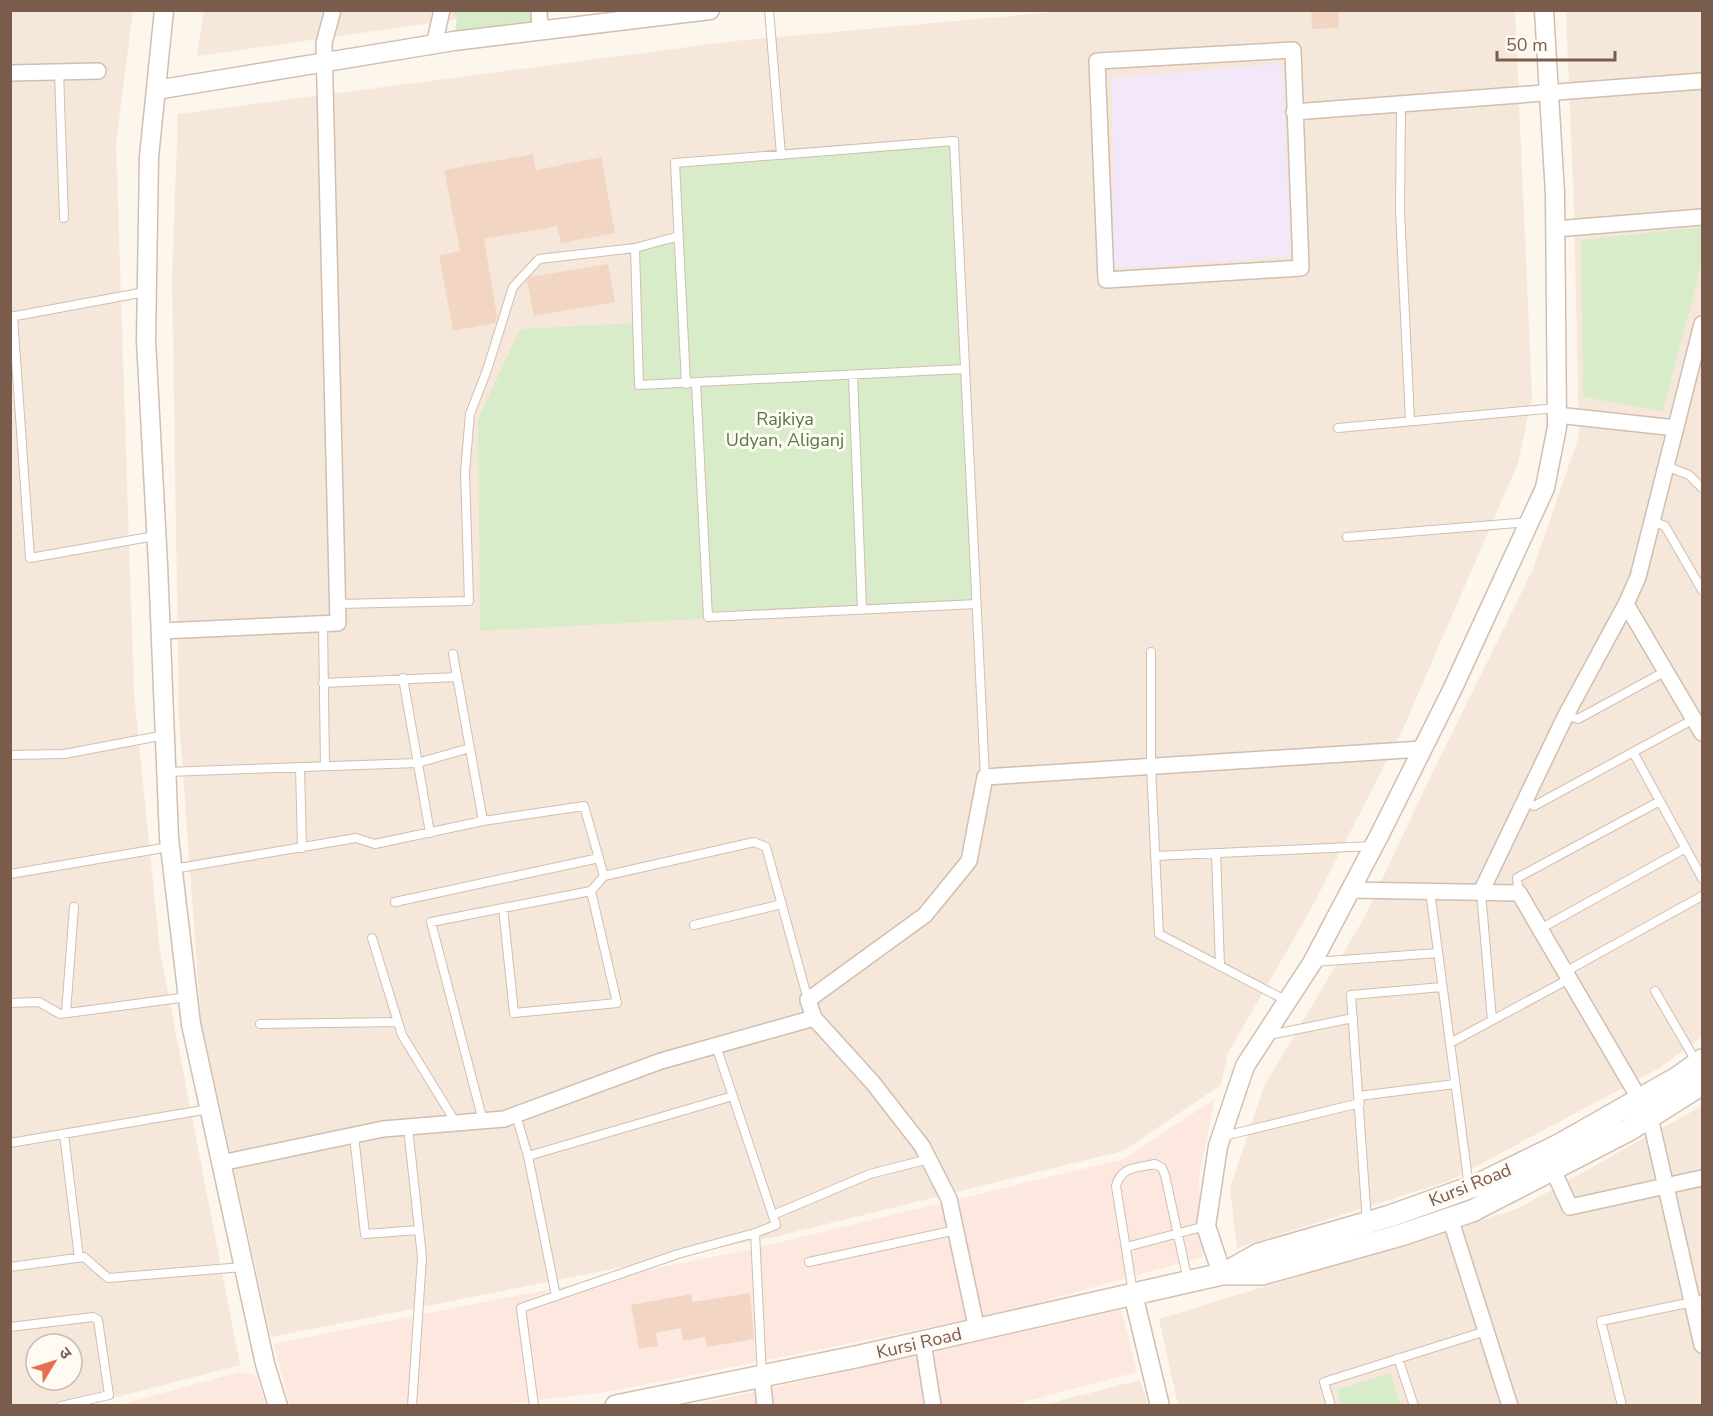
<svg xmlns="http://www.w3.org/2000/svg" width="1713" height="1416" font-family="'Nunito Sans','Noto Sans Devanagari',sans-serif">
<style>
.residential{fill:#f5e8da;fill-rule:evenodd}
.commercial{fill:#fde8e0}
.education{fill:#f3e8fa}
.green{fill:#d8ecc9}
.building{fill:#f3d5c3}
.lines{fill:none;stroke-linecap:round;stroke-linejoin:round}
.service-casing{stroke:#d1beb0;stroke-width:10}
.minor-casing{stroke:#d1beb0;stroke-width:18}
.tertiary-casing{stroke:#d1beb0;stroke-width:21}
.secondary-casing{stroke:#d6c0b0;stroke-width:24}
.service{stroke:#fff;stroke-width:8}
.minor{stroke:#fff;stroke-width:15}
.tertiary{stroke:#fff;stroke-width:18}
.secondary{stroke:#fff;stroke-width:21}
.labels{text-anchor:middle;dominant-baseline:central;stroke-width:6;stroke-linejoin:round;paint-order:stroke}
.park-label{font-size:18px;fill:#537a41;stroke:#fffaf3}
.street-label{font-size:18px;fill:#7a5c4d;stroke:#fffaf3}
</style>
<rect width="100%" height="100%" fill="#fdf6ec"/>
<path class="residential" d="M10,11H133L116,143L134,694L160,951L240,1365L86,1405H11ZM36,1344H72V1380H36Z
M204,11H518L197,56Z
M1066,11H1515L1532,397L1518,463L1403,729L1311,909L1228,1053L1221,1085L1123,1151L778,1236L271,1337L201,1022L179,719L172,278L178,114L734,41Z
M1566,11H1702V1037L1658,1069L1449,1181L1237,1248L1230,1188L1264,1086L1363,920L1427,784L1533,569L1579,436L1574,209Z
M1702,1106V1405H1178L1159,1319L1517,1209Z
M1140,1380L1148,1405H1043Z"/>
<path class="commercial" d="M1215,1099L1199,1177L1203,1257L1000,1313L613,1391L492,1406L290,1405L274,1344L747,1250L1124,1159Z
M1121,1310L1137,1372L1012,1405L690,1406Z
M240,1372L256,1375L266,1405H119Z"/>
<path class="education" d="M1282,64L1291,256L1113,269L1112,78Z"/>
<path class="green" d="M454,11H539L540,31L454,41L457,15H453Z
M954,141L976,604L480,631L478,419L520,329L637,323L635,248L679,236L675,163Z
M1702,227V262L1663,411L1583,397L1581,240Z
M1390,1373L1401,1405H1342L1337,1390Z"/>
<path class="building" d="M1311,10H1338L1339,28L1312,29Z
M533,154L536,170L601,157L615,233L561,243L557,226L484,239L497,317L495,323L453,331L439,255L460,251L444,170Z
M608,264L615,302L534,316L527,281L530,277Z
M750,1293L754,1339L707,1347L705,1337L683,1341L681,1328L656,1333L658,1346L639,1349L631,1305L691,1294L693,1302Z"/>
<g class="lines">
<defs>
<path id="service" d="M769,10L781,155
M59,72L64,218
M1401,105L1400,211L1410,421
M635,248L639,385L964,369
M10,317L145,292
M13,317L30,558L155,536
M853,375L862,609
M696,383L708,617L976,604
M686,384L675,163L954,141L985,777
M1338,428L1557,408
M1666,466L1689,475L1702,488
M1652,521L1665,526L1702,590
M1347,537L1528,522
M338,604L469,601L465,472L470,414L487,370L513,287L539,259L635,248L679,236
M323,624L325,766
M1151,652V767L1159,934L1287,1001
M453,654L483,821
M403,678L430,833
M323,683L457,677
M1566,715L1578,719L1666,671
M1633,752L1702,878
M10,755L64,754L165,735
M300,767L302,848
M167,772L417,763L470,748
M1524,801L1534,806L1694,719
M1216,853L1220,966
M1155,856L1372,846
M173,869L356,838L375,844L483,821L584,806L604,876
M10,874L169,847
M1430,891L1469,1187
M1481,892L1492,1020
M1519,893L1517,878L1660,801
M395,902L599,858
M503,908L514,1013L617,1003L591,891L604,876L754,842L766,847L808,1000
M694,925L782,904
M1540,929L1686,848
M372,938L402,1035L456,1123
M1314,962L1438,953
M1565,972L1702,896
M1655,991L1697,1063
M10,1003L39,1002L60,1014L188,997
M66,1013L74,907
M260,1024L398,1022
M1269,1035L1353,1018
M1450,1043L1569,979
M1359,1096L1455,1084
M516,1115L528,1156L556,1296
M483,1121L431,922L591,891
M408,1128L422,1257L412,1406
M64,1134L79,1258
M354,1136L365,1234L419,1230
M1224,1136L1360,1103
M10,1143L209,1109
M528,1156L733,1096
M773,1215L870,1174L929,1159
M1367,1222L1351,995L1442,987
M755,1233L762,1376
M1126,1247L1206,1226
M809,1262L956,1230
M10,1267L84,1257L108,1278L243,1267
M1133,1293L1116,1186C1121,1166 1137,1168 1155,1164L1162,1168L1165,1175L1188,1281
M10,1327L93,1317L98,1320L109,1395L61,1406
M1398,1358L1414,1406
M534,1406L521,1308L678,1254L755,1233L776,1225L716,1046
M1331,1406L1324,1382L1486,1331
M1622,1406L1601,1321L1702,1300"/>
<path id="minor" d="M539,10L540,31
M434,45L442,10
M1293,50L1301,268L1106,280L1097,61Z
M10,73L98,71
M1294,112L1702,81
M1555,229L1702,217
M1557,415L1676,428
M1626,604L1702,733
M161,631L338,623L324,43L333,10
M1350,890L1519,893L1650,1117L1702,1345
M1481,892L1566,715L1626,604L1638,577L1702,324
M221,1163L383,1129L504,1119L661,1061L814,1018
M1553,1170L1570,1207L1702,1178
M1450,1218L1510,1406
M977,1330L949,1199L922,1146L873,1083L814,1018L808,1000L925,915L969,861L985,777L1422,749
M923,1342L933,1406
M762,1376L765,1406"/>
<path id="tertiary" d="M164,10L149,157L146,340L158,565L169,838L191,1024L265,1364L278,1406
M156,90L454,41L710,10
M1222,1274L1206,1226L1218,1146L1245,1066L1312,963L1379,836L1452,690L1545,488L1557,427L1555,194L1544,10
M1133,1294L1160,1406"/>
<path id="secondary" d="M1225,1273L1259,1254L1390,1216L1477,1185L1561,1144L1677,1078L1702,1060
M616,1406L860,1356L1222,1274H1262L1401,1235L1472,1211L1629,1130L1702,1084"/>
</defs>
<use href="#service" class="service-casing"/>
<use href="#minor" class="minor-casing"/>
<use href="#tertiary" class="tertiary-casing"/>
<use href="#secondary" class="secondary-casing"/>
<use href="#service" class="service"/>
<use href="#minor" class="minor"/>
<use href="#tertiary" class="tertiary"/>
<use href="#secondary" class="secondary"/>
</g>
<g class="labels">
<g class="park-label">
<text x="785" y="419">Rajkiya<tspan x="785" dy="21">Udyan, Aliganj</tspan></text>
</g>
<g class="street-label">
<text transform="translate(1470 1185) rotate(-22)">Kursi Road</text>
<text transform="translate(919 1343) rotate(-13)">Kursi Road</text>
</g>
</g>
<rect width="1713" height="1416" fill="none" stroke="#7a5c4d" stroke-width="24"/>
<g transform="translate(54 1362) rotate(52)"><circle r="28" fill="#fffaf3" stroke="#cabbb1" stroke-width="1.5"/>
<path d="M0-4.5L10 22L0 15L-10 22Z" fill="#e76f51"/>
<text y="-9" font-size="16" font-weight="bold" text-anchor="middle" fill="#7a5c4d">उ</text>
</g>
<path d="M1497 51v9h118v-9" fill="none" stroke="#7a5c4d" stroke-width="3"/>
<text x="1506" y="51" font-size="18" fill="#7a5c4d" stroke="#fffaf3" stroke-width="4.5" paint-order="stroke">50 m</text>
</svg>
